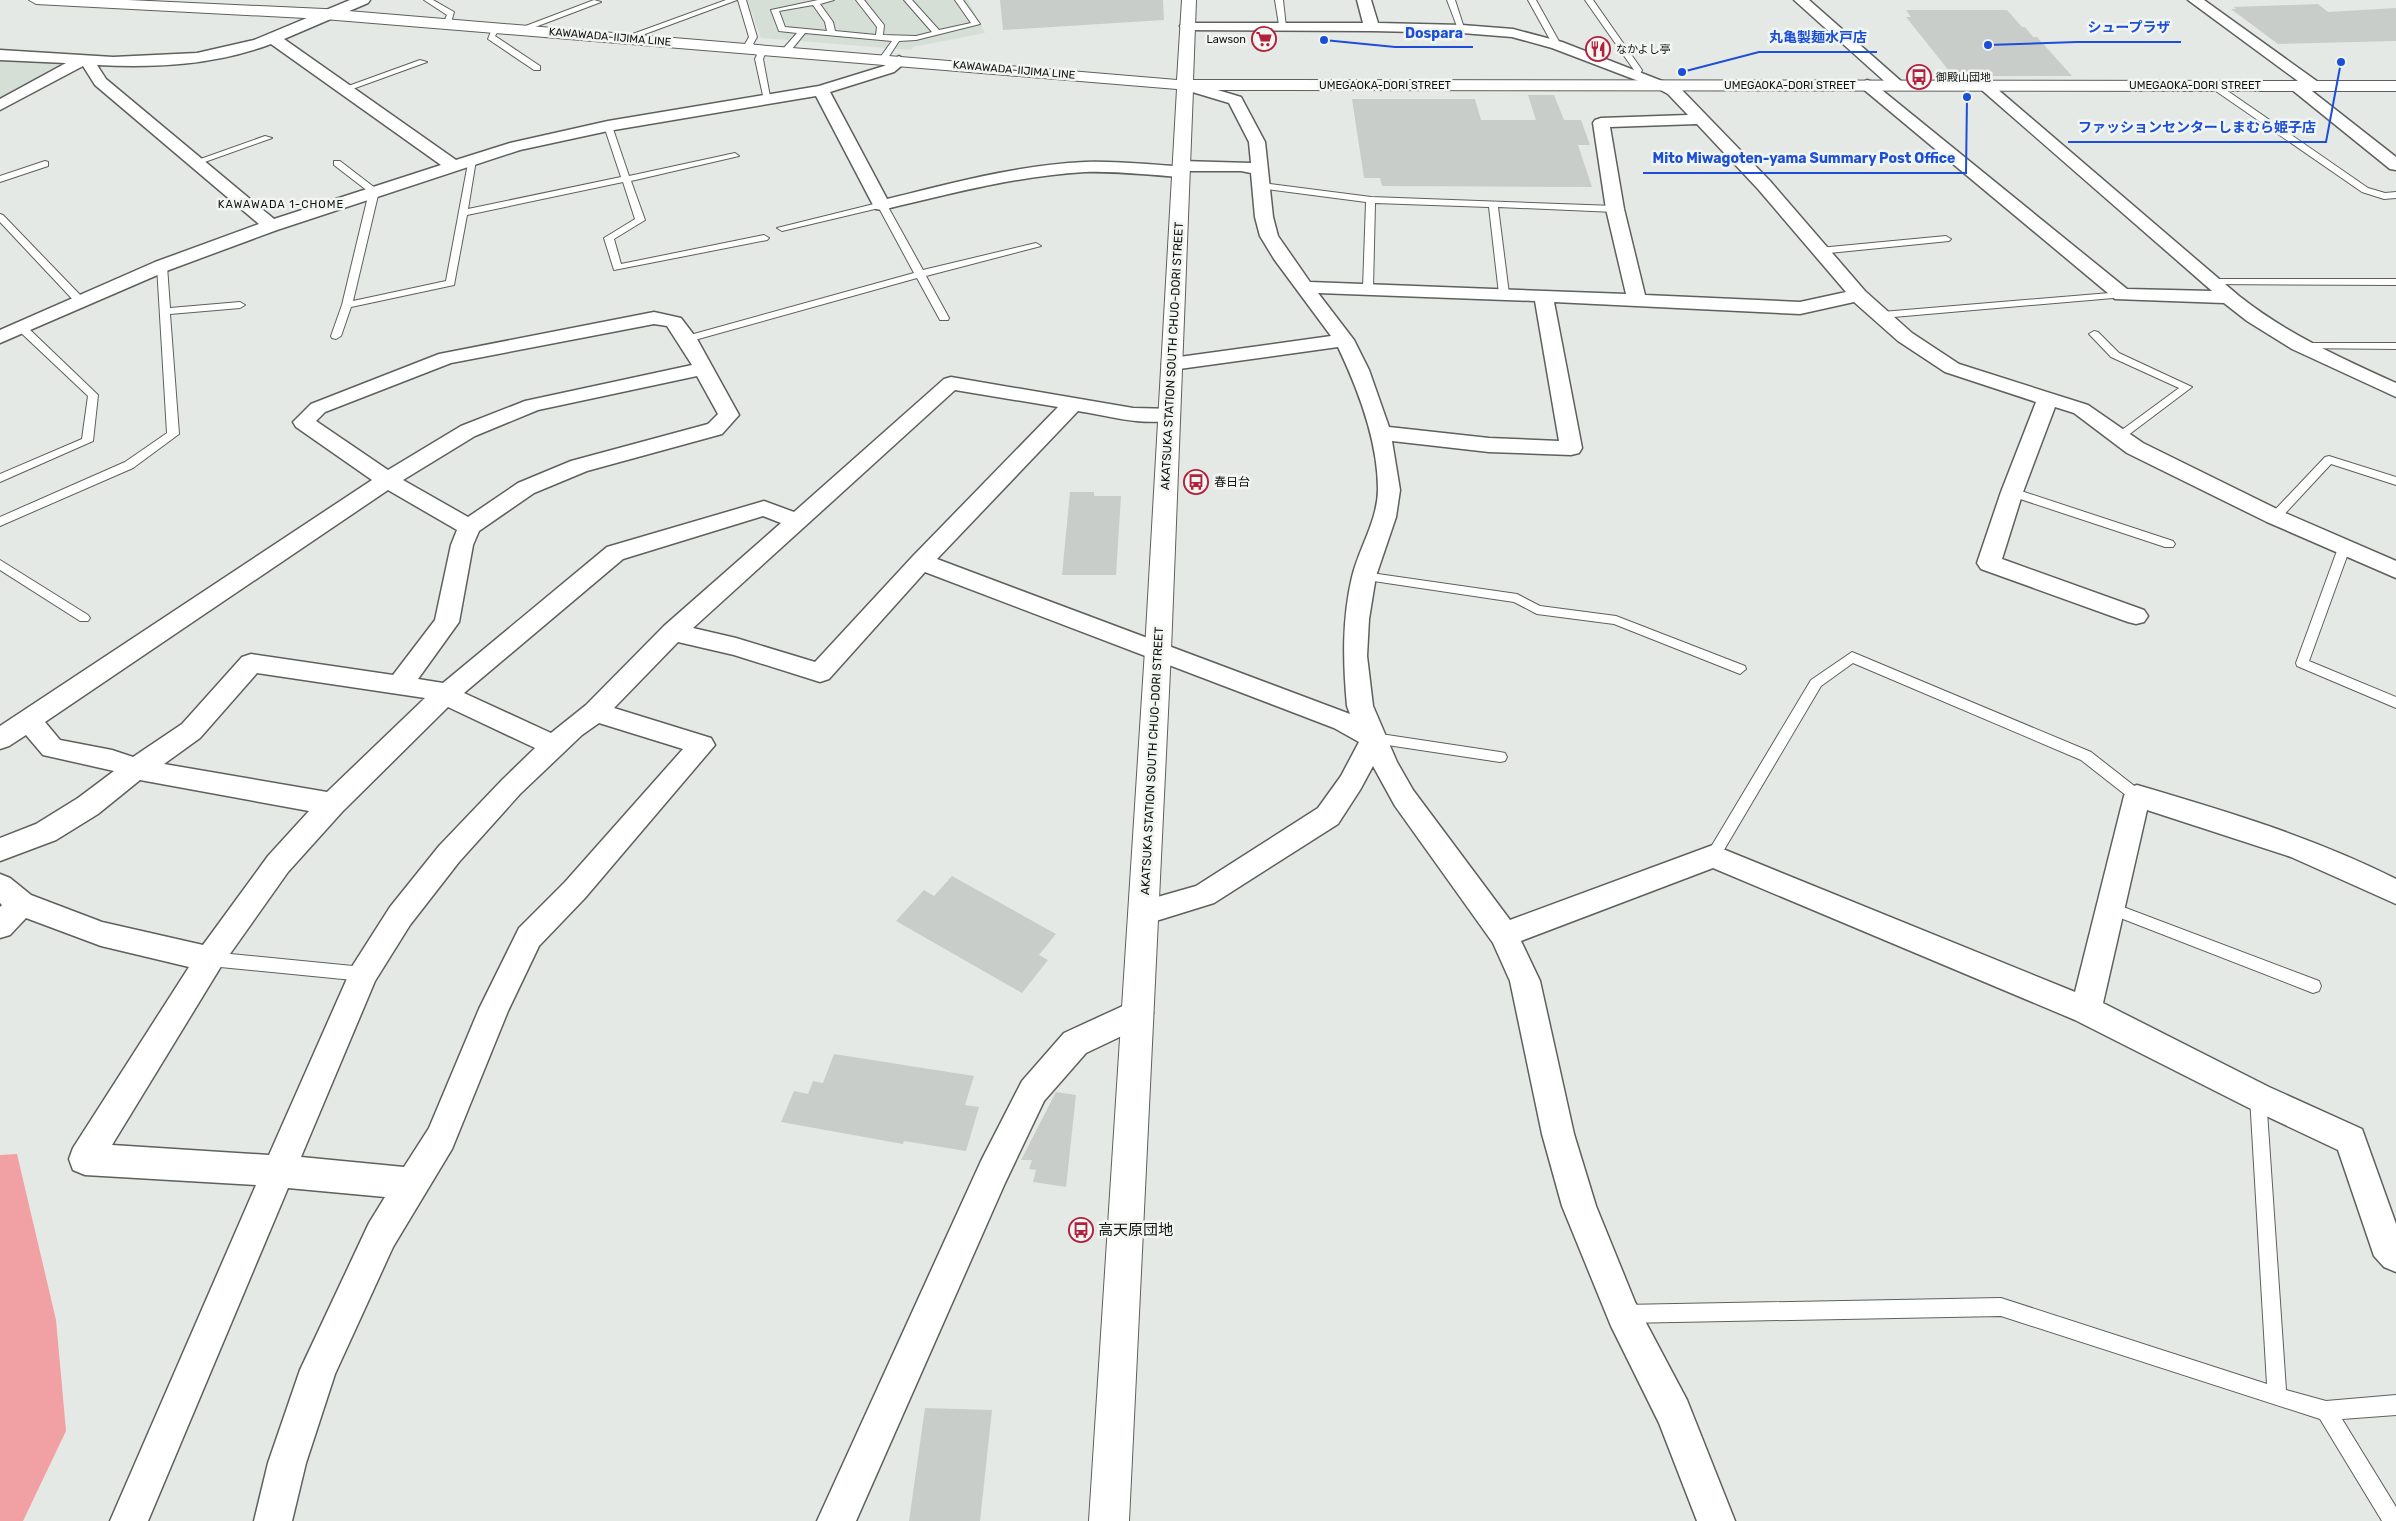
<svg xmlns="http://www.w3.org/2000/svg" width="2396" height="1521" font-family="Rubik,'Noto Sans JP',sans-serif">
<style>
.built{fill:#d6dfd6}
.green{fill:#f1a0a3}
.building{fill:#c9cdc9}
.lines{fill:none;stroke-linecap:round;stroke-linejoin:round}
.service-casing{stroke:#5d605d;stroke-width:2}
.minor-casing{stroke:#5d605d;stroke-width:3}
.tertiary-casing{stroke:#5d605d;stroke-width:2}
.service{fill:#fff;fill-rule:evenodd}
.minor{fill:#fff;fill-rule:evenodd}
.tertiary{fill:#fff;fill-rule:evenodd}
.labels{text-anchor:middle;dominant-baseline:central;stroke-width:5;stroke-linejoin:round;paint-order:stroke}
.far-street-label{font-size:11px;fill:#121312;stroke:#f2f6f2}
.far-poi-label{font-size:11px;fill:#121312;stroke:#f2f6f2;text-anchor:start}
.far-neighbourhood-label{font-size:11px;letter-spacing:1px;fill:#121312;stroke:#f2f6f2}
.street-label{font-size:12px;fill:#121312;stroke:#f2f6f2}
.poi-label{font-size:12px;fill:#121312;stroke:#f2f6f2;text-anchor:start}
.near-poi-label{font-size:15px;fill:#121312;stroke:#f2f6f2;text-anchor:start}
.leader{fill:none;stroke:#1d4ed8;stroke-width:2}
.callout-dot{fill:#1d4ed8;stroke:#f2f6f2;stroke-width:2}
.callout-label{font-size:14px;text-anchor:middle;font-weight:bold;fill:#1d4ed8;stroke:#f2f6f2;stroke-width:5;stroke-linejoin:round;paint-order:stroke}
</style>
<rect width="100%" height="100%" fill="#e5e9e5"/>
<path class="built" d="M747,0H968L985,33L913,47L911,50L761,38Z
M0,58L70,62L0,99Z"/>
<path class="green" d="M17,1154L56,1320L66,1431L23,1521H0V1155Z"/>
<path class="building" d="M1000,0H1163L1164,20L1003,30Z
M2318,4L2328,12L2396,8V41L2278,44L2231,9H2236L2233,7Z
M1906,10H2007L2022,27H2025L2033,37H2037L2072,76H1956L1950,72L1906,17H1911Z
M1528,95H1554L1564,120H1581L1590,145H1578L1592,187L1382,186L1380,178H1364L1352,99H1475L1481,120H1536Z
M1070,492H1094V496H1121L1116,575H1062Z
M952,876L1056,934L1039,955L1048,960L1022,993L896,921L924,890L934,896Z
M834,1054L974,1076L965,1105L979,1107L966,1151L904,1141L903,1144L781,1122L794,1091L808,1094L813,1081L823,1083Z
M1056,1092L1076,1095L1066,1187L1033,1182L1036,1170L1029,1169L1032,1160H1021Z
M925,1408L992,1410L980,1521H909Z"/>
<g class="lines">
<defs>
<path id="service" d="M424,0H433L454,12L450,26L443,24L447,15Z
M594,0L601,2L522,32L515,30Z
M726,0H737L626,41L619,39Z
M738,0H746L757,37L753,44L765,54L763,59L771,102L764,100L755,59L757,55L745,44L749,37Z
M818,0H834L820,4L833,22L835,31L876,35L877,27L856,0H864L884,25L883,35L916,36L932,32L904,0H912L939,30L971,23L955,0H963L980,24L916,40L899,41L886,61H883L879,59L892,41L805,33L788,54H782V50L797,33L779,31L771,10ZM813,5L825,22L827,31L785,27L779,11Z
M1275,0H1283L1286,27L1279,25Z
M1447,0H1455L1465,31L1458,29Z
M1528,0H1536L1561,45L1560,47L1553,45Z
M1585,0H1593L1642,70L1639,76H1633L1634,70Z
M493,26L500,28L495,36L540,66V70H534L488,39Z
M420,60L427,62L347,91L340,89Z
M2210,83H2216L2368,188L2385,193L2396,192V198L2384,199L2362,192L2210,87Z
M608,123L612,126L629,176L735,153L739,156L631,181L645,220L614,239L621,264L764,235L769,238L767,240L614,270L604,238L635,219L623,182L467,215L454,285L351,307L341,336L336,339L332,338L331,336L342,305L369,192L334,165V161H340L379,191L353,301L446,281L469,158L476,160L468,209L621,177L604,126Z
M265,136L272,138L199,164L192,162Z
M45,161L48,162V166L0,182V176Z
M1262,183L1371,197L1615,206L1620,209L1615,212L1498,207L1509,294L1504,297L1499,294L1489,207L1375,203L1373,288L1368,291L1363,288L1366,202L1259,188V184Z
M882,202L887,205L923,270L1036,243L1041,246L926,276L949,318L948,320H940L917,278L691,341H683V337L914,273L879,208L782,231L777,228Z
M0,214L3,215L84,299V303H76L0,222Z
M1946,236L1951,239L1949,241L1819,254L1814,251L1819,248Z
M162,263L167,266L170,308L240,302L245,305L240,308L170,314L179,434L133,468L0,526V517L125,462L167,433L157,266Z
M2213,279H2396V285L2210,284V280Z
M2122,292L2125,293V297L1882,318L1877,315L1882,312Z
M22,325L26,326L98,395L93,441L0,482V474L82,439L88,396L18,330L17,328Z
M2094,331L2098,332L2119,353L2192,387L2123,439H2115V435L2179,388L2111,357L2089,334Z
M2301,343H2396V349L2297,348V344Z
M2329,456L2396,477V485L2331,464L2279,520H2271L2269,517L2271,514L2325,457Z
M2012,488L2173,541L2175,544L2173,547H2165L2008,495L2006,492L2008,489Z
M2344,544L2350,548L2309,661L2396,697V708L2297,666L2296,663L2338,548Z
M0,560L88,615L90,618L88,621H80L0,570Z
M1364,572L1517,594L1540,606L1616,616L1745,666L1746,669L1740,674L1735,672L1614,624L1537,614L1514,602L1360,579L1358,576L1360,573Z
M1852,652L2091,752L2142,792L2144,796L2142,800H2132L2081,760L1853,663L1821,686L1718,860L1713,862L1708,860L1706,856L1708,852L1811,680Z
M1374,733L1500,752L1505,753L1507,757L1505,761L1500,762L1374,743L1369,742L1367,738L1369,734Z
M2110,902L2319,981L2321,986L2319,991L2313,993L2105,912L2103,908L2105,904Z
M210,952L363,967L368,969L371,974L368,979L363,981L210,966L205,964L202,959L205,954Z
M2258,1089L2264,1092L2266,1097L2286,1390L2326,1401L2396,1395V1415L2342,1419L2396,1507V1521H2382L2320,1419L2001,1316L1623,1323L1617,1320L1614,1314L1617,1308L1623,1305L2001,1298L2267,1384L2250,1097L2252,1092Z"/>
<path id="minor" d="M350,0H370L368,3L284,39L456,160L510,143L608,121L819,86L884,66L899,56L907,61L894,72L830,92L887,199C953,183 1018,165 1085,162C1115,161 1144,164 1173,166L1175,162L1181,161L1251,163L1249,142L1229,103L1179,88L1176,85L1184,80L1241,97L1265,142L1273,217L1278,236L1310,282L1626,294L1606,209L1593,123L1595,120L1601,118L1688,115L1668,94L1657,88L1552,48L1512,37L1462,33L1372,31L1187,30L1182,29L1180,26L1182,23H1363L1357,0H1371L1378,23L1462,25L1513,29L1562,42L1680,88L1770,181L1865,291L1912,333L1959,364L2088,405L2143,443L2283,512L2396,561V578L2267,522L2127,453L2074,413L2055,407L2023,492L2002,559L2144,610L2148,616L2144,622L2136,624L2128,622L1981,569L1977,563L2001,492L2036,402L1945,372L1898,341L1854,302L1800,314L1554,302L1582,448L1579,453L1571,455L1489,452L1392,441L1400,490L1396,517L1376,576L1369,619L1367,656L1373,706L1397,762L1413,790L1510,920L1713,845L2075,992L2124,796L2128,788L2137,785C2225,811 2313,837 2396,879V904L2291,857L2147,810L2103,1003L2269,1087L2362,1129L2396,1224V1272L2384,1267L2374,1256L2338,1150L2247,1107L2075,1020L1713,868L1521,941L1540,981L1574,1134L1596,1206L1635,1302L1687,1400L1735,1521H1697L1659,1423L1611,1326L1562,1206L1542,1134L1510,981L1493,943L1395,806L1373,766L1360,790L1338,824L1214,903L1143,925L1133,922L1129,913L1133,904L1196,886L1318,808L1341,776L1359,742L1334,728L925,572L829,679L820,682L734,655L678,642L614,708L711,738L715,745L585,898L539,946L508,1011L452,1149L393,1247L335,1374L306,1463L292,1521H254L268,1463L300,1370L369,1223L385,1197L288,1188L148,1521H110L256,1185L85,1175L73,1170L69,1159L73,1148L189,967L101,946L26,918L10,935L0,938V907L2,905L0,903V874L10,878L31,895L102,922L203,945L268,856L309,811L140,780L98,814L56,840L0,861V838L36,824L78,798L114,771L43,755L26,735L9,746L0,749V726L372,480L296,427L293,422L311,404L439,354L654,312L681,318L697,339L739,415L722,434L587,471L534,493L479,531L473,545L459,622L418,679L443,683L607,547L764,501L794,512L944,379L951,377L1133,408L1176,409L1179,414L1176,419C1145,427 1109,416 1078,411L937,559L1350,714L1347,706C1343,662 1342,620 1352,577C1359,548 1378,520 1378,489C1378,441 1358,389 1338,347L1172,370L1165,368L1162,364L1165,360L1172,358L1331,336L1274,259L1260,236L1255,217L1251,173L1241,171H1189L1187,176L1181,177C1149,175 1117,171 1085,172C1016,176 949,194 882,210L876,209L873,205L816,96L608,131L520,150L277,230L169,270L0,343V330L155,262L259,224L95,85L83,66L0,110V99L66,63L0,60V50L113,57L197,53L254,40ZM271,44L441,165L274,219L106,79L97,65C156,68 215,65 271,44ZM1697,124L1758,189L1846,292L1800,302L1645,295L1624,209L1610,127ZM1318,293L1535,301L1559,441L1489,438L1389,427L1369,370L1354,340ZM654,324L667,326L692,365L525,401L461,426L388,470L316,421L325,412L451,363ZM697,376L718,414L708,424L571,461L518,483L468,517L403,480L475,436L538,410ZM955,390L1058,407L913,556L815,662L736,638L693,628ZM388,490L457,530L451,545L435,620L393,675L251,654L242,657L182,724L133,757L112,750L60,740L45,722ZM763,516L781,523L664,626L586,705L551,733L464,693L623,559ZM257,673L425,698L327,792L164,764L200,738ZM448,707L535,748L502,780L439,846L390,907L353,965L269,1155L112,1145L220,968L288,872L342,812ZM599,723L683,749L565,882L519,928L479,1009L429,1128L404,1167L301,1157L375,981L410,925L459,862L520,794L582,735Z
M1794,0H1809L1902,82L1905,85L1902,88H1892Z
M2188,0H2204L2318,82L2321,85L2318,88H2308L2396,157V170L2390,169L2286,85L2289,82L2298,81Z
M1867,80L1872,82L2127,289L2212,291L1976,85L1984,80L1989,82L2239,296C2287,334 2341,358 2396,383V397L2292,349L2247,321L2224,303L2115,299L1862,88L1859,85Z
M1138,999L1149,1003L1153,1013L1149,1023L1086,1053L1044,1101L1005,1183L856,1521H817L981,1161L1022,1081L1064,1033Z"/>
<path id="tertiary" d="M29,0H128L324,9L1177,80L1182,0H1196L1193,80L2396,81V91L1193,90L1171,650L1129,1521H1089L1145,650L1177,89L324,19L36,4Z"/>
</defs>
<use href="#service" class="service-casing"/>
<use href="#minor" class="minor-casing"/>
<use href="#tertiary" class="tertiary-casing"/>
<use href="#service" class="service"/>
<use href="#minor" class="minor"/>
<use href="#tertiary" class="tertiary"/>
</g>
<defs>
<symbol id="supermarket-ring" viewBox="-11 -11 22 22"><circle r="9.5" fill="#f2f6f2" stroke="#b3203c" stroke-width="1.5"/><path d="M-6-5.5h2.5l.6 2H6L4.5 2H-2.5L-4.4-4H-6ZM-1.5 3.2a1.3 1.3 0 1 0 .1 0ZM3 3.2a1.3 1.3 0 1 0 .1 0Z" fill="#b3203c"/></symbol>
<symbol id="restaurant-ring" viewBox="-11 -11 22 22"><circle r="9.5" fill="#f2f6f2" stroke="#b3203c" stroke-width="1.5"/><path d="M-5-6h1v4h1v-4h1v4h1v-4h1v5L-1.5 .5V6h-2V.5L-5-1ZM5-6V6H3V1.5H1.5Q1.5-4 5-6Z" fill="#b3203c"/></symbol>
<symbol id="bus-ring" viewBox="-11 -11 22 22"><circle r="9.5" fill="#f2f6f2" stroke="#b3203c" stroke-width="1.5"/><path d="M-5-6H5V4H4V6H2V4H-2V6H-4V4H-5ZM-3.5-4V0h7V-4ZM-3.5 1.2v1.5H-2V1.2ZM2 1.2v1.5H3.5V1.2Z" fill="#b3203c"/></symbol>
</defs>
<g fill-rule="evenodd">
<use href="#supermarket-ring" x="1250" y="25" width="28" height="28"/>
<use href="#restaurant-ring" x="1584" y="35" width="28" height="28"/>
<use href="#bus-ring" x="1905" y="63" width="28" height="28"/>
<use href="#bus-ring" x="1182" y="468" width="28" height="28"/>
<use href="#bus-ring" x="1067" y="1216" width="28" height="28"/>
</g>
<g class="labels">
<g class="far-street-label">
<text transform="translate(610 37) rotate(5)">KAWAWADA-IIJIMA LINE</text>
<text transform="translate(1014 70) rotate(5)">KAWAWADA-IIJIMA LINE</text>
<text x="1385" y="85">UMEGAOKA-DORI STREET</text>
<text x="1790" y="85">UMEGAOKA-DORI STREET</text>
<text x="2195" y="85">UMEGAOKA-DORI STREET</text>
</g>
<g class="far-poi-label">
<text x="1246" y="39" text-anchor="end">Lawson</text>
<text x="1616" y="49">なかよし亭</text>
<text x="1936" y="77">御殿山団地</text>
</g>
<g class="far-neighbourhood-label">
<text x="281" y="204">KAWAWADA 1-CHOME</text>
</g>
<g class="street-label">
<text transform="translate(1172 356) rotate(-87)">AKATSUKA STATION SOUTH CHUO-DORI STREET</text>
<text transform="translate(1152 761) rotate(-87)">AKATSUKA STATION SOUTH CHUO-DORI STREET</text>
</g>
<g class="poi-label">
<text x="1214" y="482">春日台</text>
</g>
<g class="near-poi-label">
<text x="1098" y="1230">高天原団地</text>
</g>
</g>
<path class="leader" d="M1988 45L2077 42H2181M1324 40L1395 47H1473M1682 72L1759 52H1877M2341 62L2326 142H2068M1967 97L1966 173H1643"/>
<g class="callout-dot">
<circle cx="1988" cy="45" r="5"/>
<circle cx="1324" cy="40" r="5"/>
<circle cx="1682" cy="72" r="5"/>
<circle cx="2341" cy="62" r="5"/>
<circle cx="1967" cy="97" r="5"/>
</g>
<g class="callout-label">
<text x="2129" y="32">シュープラザ</text>
<text x="1434" y="38">Dospara</text>
<text x="1818" y="42">丸亀製麺水戸店</text>
<text x="2197" y="132">ファッションセンターしまむら姫子店</text>
<text x="1804" y="163">Mito Miwagoten-yama Summary Post Office</text>
</g>
</svg>
